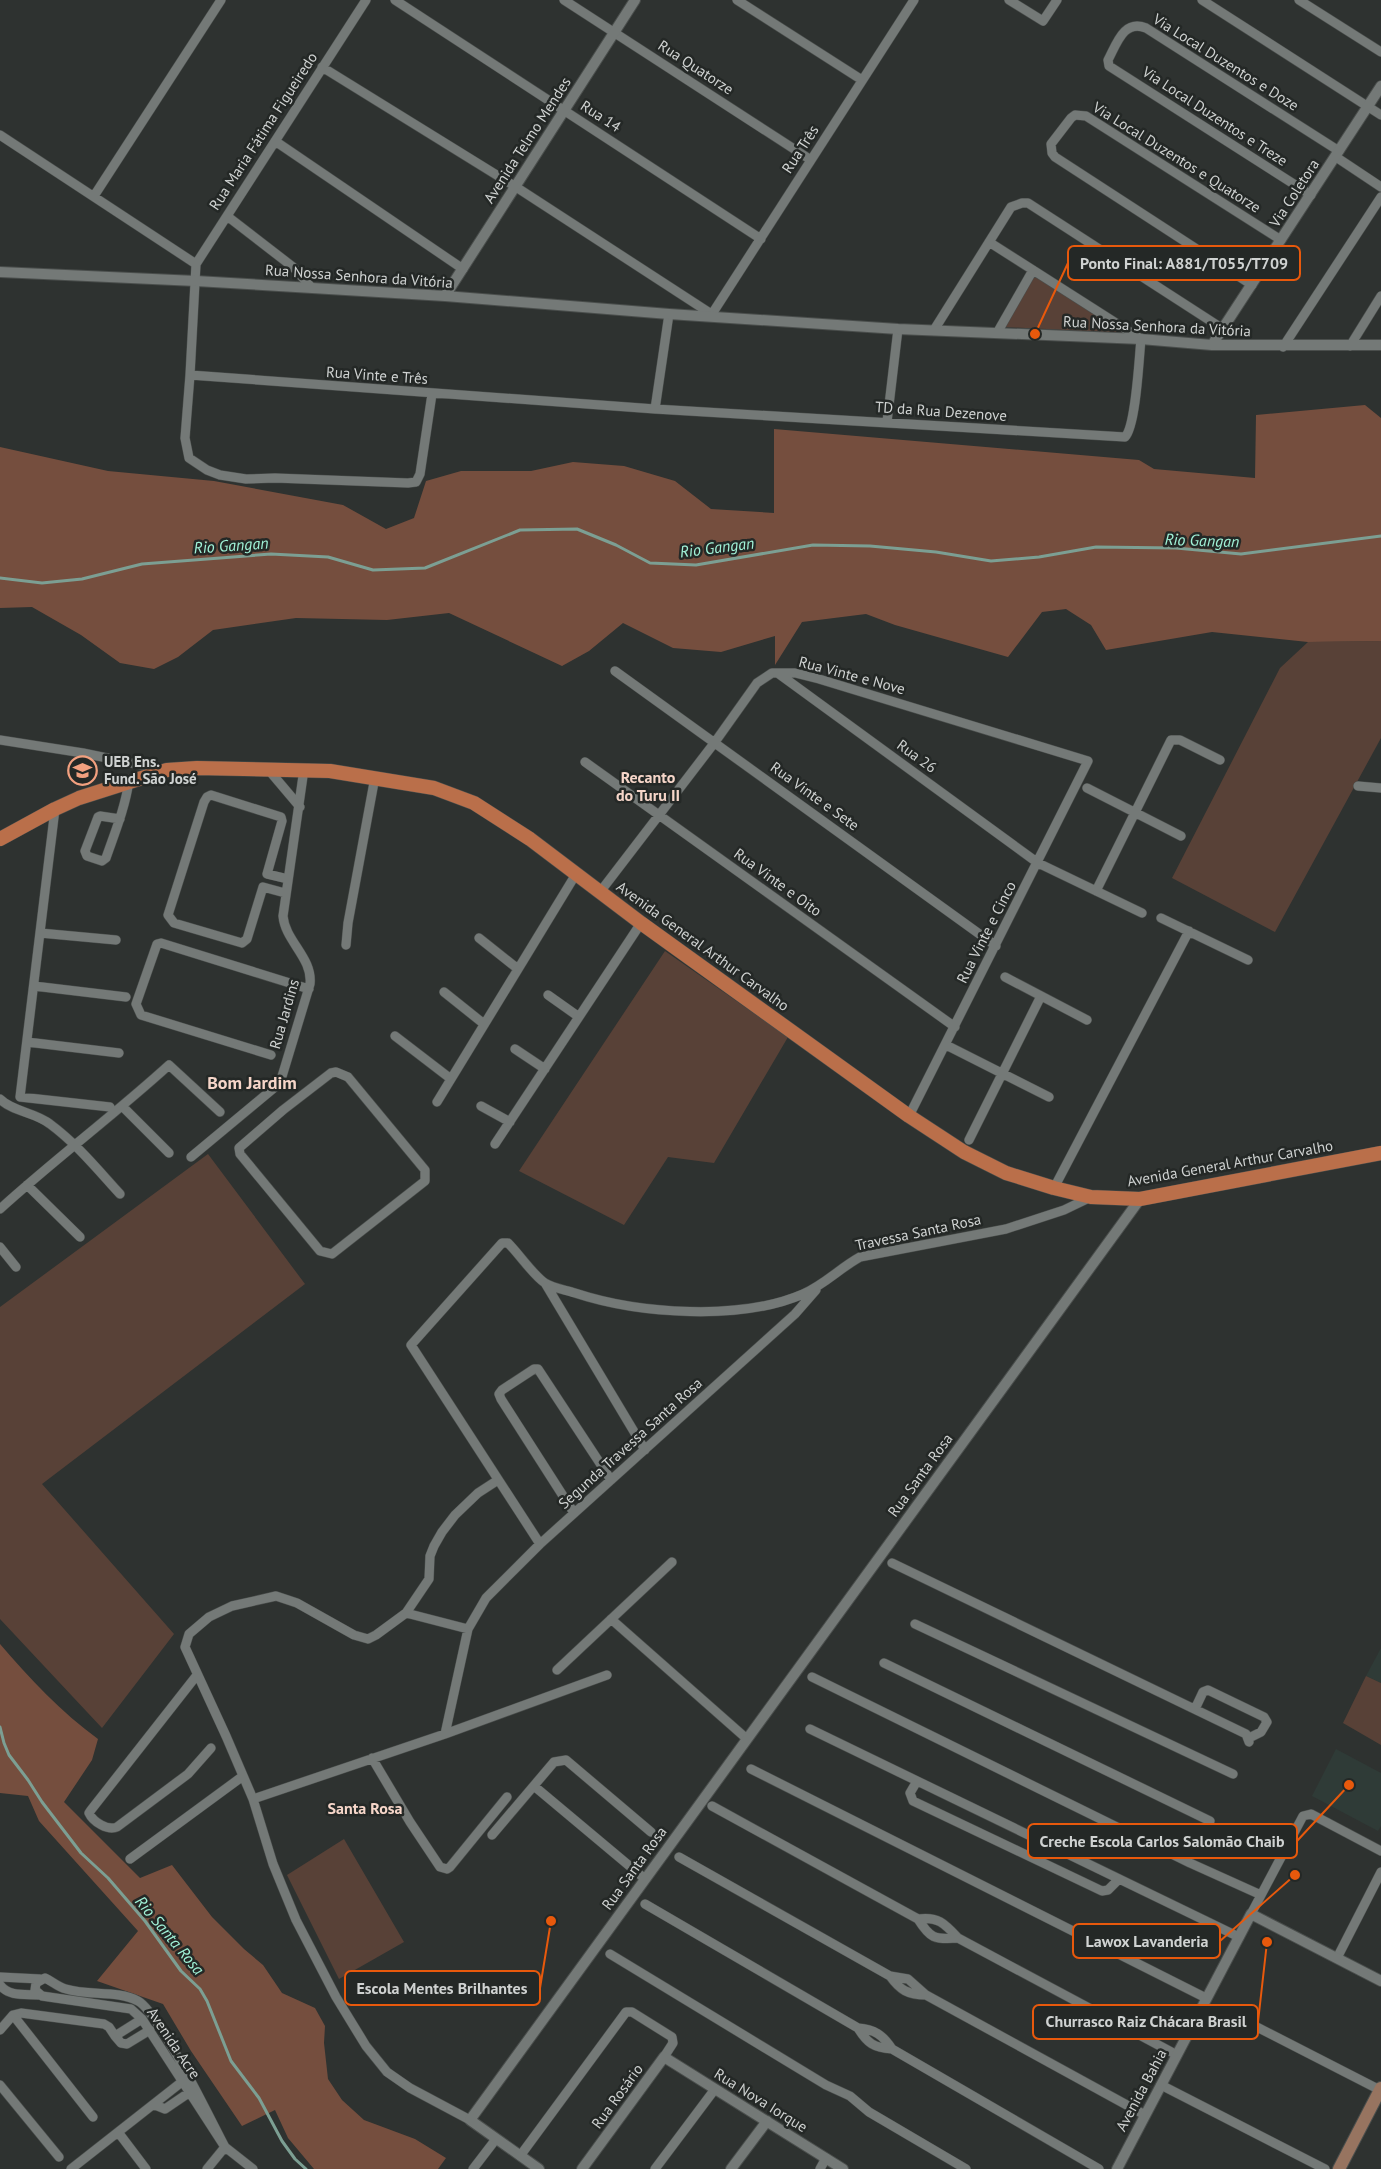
<svg xmlns="http://www.w3.org/2000/svg" width="1381" height="2169" font-family="'PT Sans',sans-serif">
<style>
.built{fill:#2f3b37}
.green{fill:#584137}
.forest{fill:#754e3e}
.lines{fill:none;stroke-linecap:round;stroke-linejoin:round}
.stream{stroke:#7c9f93;stroke-width:3}
.minor-casing{stroke:#4a4e4c;stroke-width:10}
.tertiary-casing{stroke:#4a4e4c;stroke-width:12}
.secondary-casing{stroke:#4a4e4c;stroke-width:14}
.primary-casing{stroke:#4a4e4c;stroke-width:15}
.minor{stroke:#747977;stroke-width:9}
.tertiary{stroke:#747977;stroke-width:10}
.secondary{stroke:#977460;stroke-width:12}
.primary{stroke:#ba6f4a;stroke-width:14}
.labels{text-anchor:middle;dominant-baseline:central;stroke-width:5;stroke-linejoin:round;paint-order:stroke}
.street-label{font-size:15px;fill:#cfd2d1;stroke:#242826}
.poi-label{font-size:15px;font-weight:bold;fill:#cfd2d1;stroke:#242826;text-anchor:start}
.water-label{font-size:16px;font-style:italic;fill:#a1f3d8;stroke:#242826}
.neighbourhood-label{font-size:16px;font-weight:bold;fill:#f6d6c9;stroke:#242826}
.quarter-label{font-size:18px;font-weight:bold;fill:#f6d6c9;stroke:#242826}
.leader{fill:none;stroke:#e8590c;stroke-width:2}
.callout-dot{fill:#e8590c;stroke:#242826;stroke-width:2}
.callout{fill:#242826;stroke:#e8590c;stroke-width:2}
.callout-label{font-size:16px;text-anchor:middle;font-weight:bold;fill:#cfd2d1}
</style>
<rect width="100%" height="100%" fill="#2e3230"/>
<path class="built" d="M1381,1648V1683L1366,1676Z
M1336,1749L1381,1773V1826L1378,1831L1312,1796Z"/>
<path class="green" d="M1034,275L1125,333L1004,327Z
M1381,641V738L1275,932L1172,878L1280,668L1308,642Z
M665,951L788,1037L714,1163L668,1157L624,1225L519,1171Z
M208,1154L305,1284L42,1484L174,1634L102,1728L0,1619V1307Z
M1366,1676L1381,1683V1745L1343,1723Z
M344,1839L404,1942L339,1979L287,1875Z"/>
<path class="forest" d="M1365,405L1381,418V641L1308,642L1212,632L1106,650L1091,625L1066,609L1042,612L1008,657L895,625L866,614L802,622L775,665V636L721,652L673,648L623,623L589,651L562,666L449,613L387,620L296,618L213,630L178,657L154,669L120,663L81,635L32,607L0,608V447L108,471L214,481L343,505L386,529L414,518L426,481L461,471H531L573,462L624,466L675,481L711,509L774,513V429L1139,460L1154,469L1255,478L1256,415Z
M0,1644C30,1679 61,1712 98,1739L92,1760L64,1802L140,1878L172,1865L212,1917L244,1949L263,1965L282,1993L315,2008L325,2026L324,2043L328,2079L342,2100L364,2120L415,2139L446,2158L438,2169H314L288,2138L275,2110L242,2126L191,2051L163,2004L97,1981L138,1931L39,1821L28,1796L0,1793Z"/>
<g class="lines">
<path class="stream" d="M0,578L42,583L82,579L142,564L271,554L328,557L373,570L425,568L520,530L577,529L616,545L650,563L696,565L813,545L870,546L936,552L991,561L1039,557L1096,547L1176,548L1241,554L1381,536
M0,1727L4,1743L9,1755L28,1780L42,1802L81,1853L108,1878L145,1921L181,1971L200,1989L207,2001L231,2061L259,2098L282,2141L295,2159L306,2169"/>
<defs>
<path id="minor" d="M366,0L196,264L190,375L655,409L1125,437C1136,426 1139,358 1141,339L989,242
M395,0L761,239
M564,0L811,160
M737,0L862,80
M1009,0L1043,21L1057,0
M1202,0L1381,115
M1299,0L1381,52
M322,67L516,187L716,317
M0,135L196,264
M275,141L463,269
M1336,157L1381,187
M1311,195L1109,66L1108,60C1117,43 1124,19 1146,28L1339,151
M94,196L221,0
M227,216L293,267L312,288
M1252,285L1055,157L1052,153L1051,144L1071,118L1075,115L1086,116L1281,240
M712,314L914,0
M934,330L1011,207L1022,203H1028L1223,329
M997,333L1033,270
M1350,346L1381,296
M1283,347L1381,197
M190,375L185,438L189,458L207,470L220,475L246,479L275,478L408,483L416,482L420,474L432,394
M655,409L669,314
M887,422L898,329
M615,671L996,946
M779,674L1038,863L1142,913
M0,740L83,753L165,770
M585,762L955,1027
M267,768L300,807
M1358,786L1381,788
M1087,788L1181,836
M55,809L20,1097L110,1107
M120,819L100,816L98,817L85,851L87,856L102,861L106,858C115,832 125,808 129,781
M1096,891L1171,740H1180L1220,760
M600,892L715,742L757,683L772,673H795L819,679L1088,761L909,1116
M285,893L263,887L247,939L242,943L174,923L168,915L204,802L207,797L211,795L281,817L282,821L267,874L288,879
M1161,918L1248,960
M40,933L116,940
M479,938L518,969
M346,945L348,923L375,777
M1005,977L1087,1020
M34,986L126,997
M444,992L484,1024
M548,995L579,1017
M395,1036L451,1079
M27,1042L119,1053
M946,1045L1049,1097
M515,1049L545,1069
M271,1055L141,1015L136,1004L157,944L161,943L309,989
M336,1072L348,1077L425,1170V1181L332,1254L320,1251L240,1154L239,1148L283,1110L331,1073Z
M0,1099C13,1112 35,1112 50,1124C77,1144 98,1170 120,1194
M437,1102L576,874
M481,1106L510,1122
M123,1107L169,1153
M969,1140L1041,996
M495,1144L641,923
M191,1157L280,1083L310,984C313,958 285,941 283,916L304,769
M27,1185L80,1237
M1054,1188L1189,931
M0,1209C55,1159 114,1115 169,1065L220,1112
M0,1247L16,1267
M545,1283L645,1450
M574,1513L501,1399L499,1394L502,1390L534,1369H538L611,1480
M540,1544L411,1345L502,1243H508C519,1254 534,1276 545,1283C553,1288 566,1290 575,1293C639,1314 741,1321 803,1294C824,1285 840,1268 860,1257L1006,1229L1064,1210L1091,1197
M892,1563L1246,1734L1249,1742
M406,1613L468,1629
M611,1619L747,1739
M915,1624L1233,1774
M884,1663L1210,1821
M557,1670L672,1562
M197,1675L91,1810L89,1813C93,1822 108,1831 117,1827L188,1774L211,1748
M812,1677L1190,1863L1261,1895
M1195,1709L1203,1692L1208,1690L1264,1717L1267,1722L1261,1732L1249,1738
M810,1729L1239,1937
M445,1734L468,1629L486,1598L540,1544L795,1314L816,1290
M372,1758L410,1822L440,1867L447,1869L450,1867L507,1797
M751,1769L1206,1998
M917,1781L910,1793L913,1801L1102,1891L1108,1890L1119,1879
M534,1786L645,1879
M253,1799L445,1734L607,1675
M712,1806L918,1919C930,1938 934,1940 958,1938
M492,1835L554,1762L566,1760L651,1832
M679,1857L890,1976L908,1979L926,1995L1145,2115
M130,1859L243,1776
M645,1904L858,2028
M1251,1914L1303,1816L1311,1814L1381,1851
M918,1919C938,1916 945,1924 958,1938L1177,2055
M610,1954L826,2085L850,2096L869,2112L966,2169
M1337,1958L1381,1872
M890,1976C900,1990 908,1995 926,1995
M0,1977L40,1979
M0,1985C9,1997 25,1994 39,1995
M13,2015L93,2117
M142,2019L115,2036L121,2043L127,2044L150,2030
M1251,2024L1380,2090
M0,2030L13,2015L21,2013L104,2024L109,2027L115,2036
M892,2049C874,2048 867,2043 858,2028C874,2029 883,2035 892,2049L1099,2169
M0,2085L59,2157
M1161,2085L1325,2169
M155,2105L165,2109L190,2092
M470,2120L410,2088L387,2072L366,2046L336,1997L296,1920L273,1864L253,1799L226,1736L185,1647L189,1634L209,1617L232,1606L276,1596L297,1603L354,1635L368,1639L376,1635L406,1613L429,1579L430,1556L434,1546L442,1532L455,1515L478,1493L498,1480
M118,2132L146,2169
M225,2147C211,2121 159,2012 138,2001C117,1990 89,1996 66,1989C58,1987 52,1981 45,1978L36,1983L35,1990L42,1996L131,2009L142,2019L225,2147L253,2169
M520,2156L626,2012H632L672,2037L673,2043L664,2057
M71,2169L183,2081
M207,2169L225,2147
M473,2169L496,2139
M655,2169L715,2089
M820,2169L826,2158"/>
<path id="tertiary" d="M0,272L196,281L445,296L669,314L898,329L1141,339L1212,345H1381
M445,296L635,0
M1212,345L1381,86
M539,2169L470,2120L1140,1199
M582,2169L664,2057L843,2169
M731,2169L767,2121
M1117,2169L1251,1914L1381,1981"/>
<path id="secondary" d="M1339,2169L1381,2088"/>
<path id="primary" d="M0,839L55,809L79,798L167,770L197,768L330,771L434,788L474,803L530,839L641,923L909,1116L964,1152L1006,1173L1054,1188L1091,1197L1140,1199L1381,1153"/>
</defs>
<use href="#minor" class="minor-casing"/>
<use href="#tertiary" class="tertiary-casing"/>
<use href="#secondary" class="secondary-casing"/>
<use href="#primary" class="primary-casing"/>
<use href="#minor" class="minor"/>
<use href="#tertiary" class="tertiary"/>
<use href="#secondary" class="secondary"/>
<use href="#primary" class="primary"/>
</g>
<defs>
<symbol id="school-ring" viewBox="-11 -11 22 22"><circle r="9.5" fill="#242826" stroke="#f2a07f" stroke-width="1.5"/><path d="M0-5L7-2L0 1L-7-2ZM-4 1L0 2.5L4 1V4Q0 6-4 4Z" fill="#f2a07f"/></symbol>
</defs>
<g fill-rule="evenodd">
<use href="#school-ring" x="66" y="754" width="33" height="33"/>
</g>
<g class="labels">
<g class="street-label">
<text transform="translate(1226 62) rotate(32)">Via Local Duzentos e Doze</text>
<text transform="translate(696 67) rotate(33)">Rua Quatorze</text>
<text transform="translate(601 116) rotate(33)">Rua 14</text>
<text transform="translate(1215 116) rotate(33)">Via Local Duzentos e Treze</text>
<text transform="translate(263 131) rotate(-57)">Rua Maria Fátima Figueiredo</text>
<text transform="translate(527 140) rotate(-57)">Avenida Telmo Mendes</text>
<text transform="translate(800 149) rotate(-57)">Rua Três</text>
<text transform="translate(1177 157) rotate(32)">Via Local Duzentos e Quatorze</text>
<text transform="translate(1294 193) rotate(-57)">Via Coletora</text>
<text transform="translate(359 276) rotate(4)">Rua Nossa Senhora da Vitória</text>
<text transform="translate(1157 326) rotate(3)">Rua Nossa Senhora da Vitória</text>
<text transform="translate(377 375) rotate(4)">Rua Vinte e Três</text>
<text transform="translate(941 411) rotate(4)">TD da Rua Dezenove</text>
<text transform="translate(852 675) rotate(15)">Rua Vinte e Nove</text>
<text transform="translate(917 756) rotate(36)">Rua 26</text>
<text transform="translate(815 796) rotate(36)">Rua Vinte e Sete</text>
<text transform="translate(778 882) rotate(36)">Rua Vinte e Oito</text>
<text transform="translate(986 932) rotate(-63)">Rua Vinte e Cinco</text>
<text transform="translate(703 946) rotate(36)">Avenida General Arthur Carvalho</text>
<text transform="translate(284 1014) rotate(-74)">Rua Jardins</text>
<text transform="translate(1230 1163) rotate(-10)">Avenida General Arthur Carvalho</text>
<text transform="translate(918 1232) rotate(-12)">Travessa Santa Rosa</text>
<text transform="translate(630 1443) rotate(-42)">Segunda Travessa Santa Rosa</text>
<text transform="translate(920 1475) rotate(-54)">Rua Santa Rosa</text>
<text transform="translate(634 1868) rotate(-54)">Rua Santa Rosa</text>
<text transform="translate(174 2043) rotate(56)">Avenida Acre</text>
<text transform="translate(1141 2090) rotate(-62)">Avenida Bahia</text>
<text transform="translate(617 2096) rotate(-54)">Rua Rosário</text>
<text transform="translate(761 2100) rotate(32)">Rua Nova Iorque</text>
</g>
<g class="poi-label">
<text x="104" y="761">UEB Ens.<tspan x="104" dy="17">Fund. São José</tspan></text>
</g>
<g class="water-label">
<text transform="translate(1202 540) rotate(2)">Rio Gangan</text>
<text transform="translate(231 545) rotate(-4)">Rio Gangan</text>
<text transform="translate(717 547) rotate(-7)">Rio Gangan</text>
<text transform="translate(170 1935) rotate(50)">Rio Santa Rosa</text>
</g>
<g class="neighbourhood-label">
<text x="648" y="777">Recanto<tspan x="648" dy="18">do Turu II</tspan></text>
<text x="365" y="1808">Santa Rosa</text>
</g>
<g class="quarter-label">
<text x="252" y="1082">Bom Jardim</text>
</g>
</g>
<path class="leader" d="M1035 334L1068 263M1349 1785L1297 1841M1295 1875L1220 1941M551 1921L540 1988M1267 1942L1258 2022"/>
<g class="callout-dot">
<circle cx="1035" cy="334" r="6"/>
<circle cx="1349" cy="1785" r="6"/>
<circle cx="1295" cy="1875" r="6"/>
<circle cx="551" cy="1921" r="6"/>
<circle cx="1267" cy="1942" r="6"/>
</g>
<g class="callout">
<rect x="1068" y="246" width="232" height="34" rx="6"/>
<rect x="1028" y="1824" width="269" height="34" rx="6"/>
<rect x="1073" y="1924" width="147" height="34" rx="6"/>
<rect x="345" y="1971" width="195" height="34" rx="6"/>
<rect x="1033" y="2005" width="225" height="34" rx="6"/>
</g>
<g class="callout-label">
<text x="1184" y="269">Ponto Final: A881/T055/T709</text>
<text x="1162" y="1847">Creche Escola Carlos Salomão Chaib</text>
<text x="1147" y="1947">Lawox Lavanderia</text>
<text x="442" y="1994">Escola Mentes Brilhantes</text>
<text x="1146" y="2027">Churrasco Raiz Chácara Brasil</text>
</g>
</svg>
